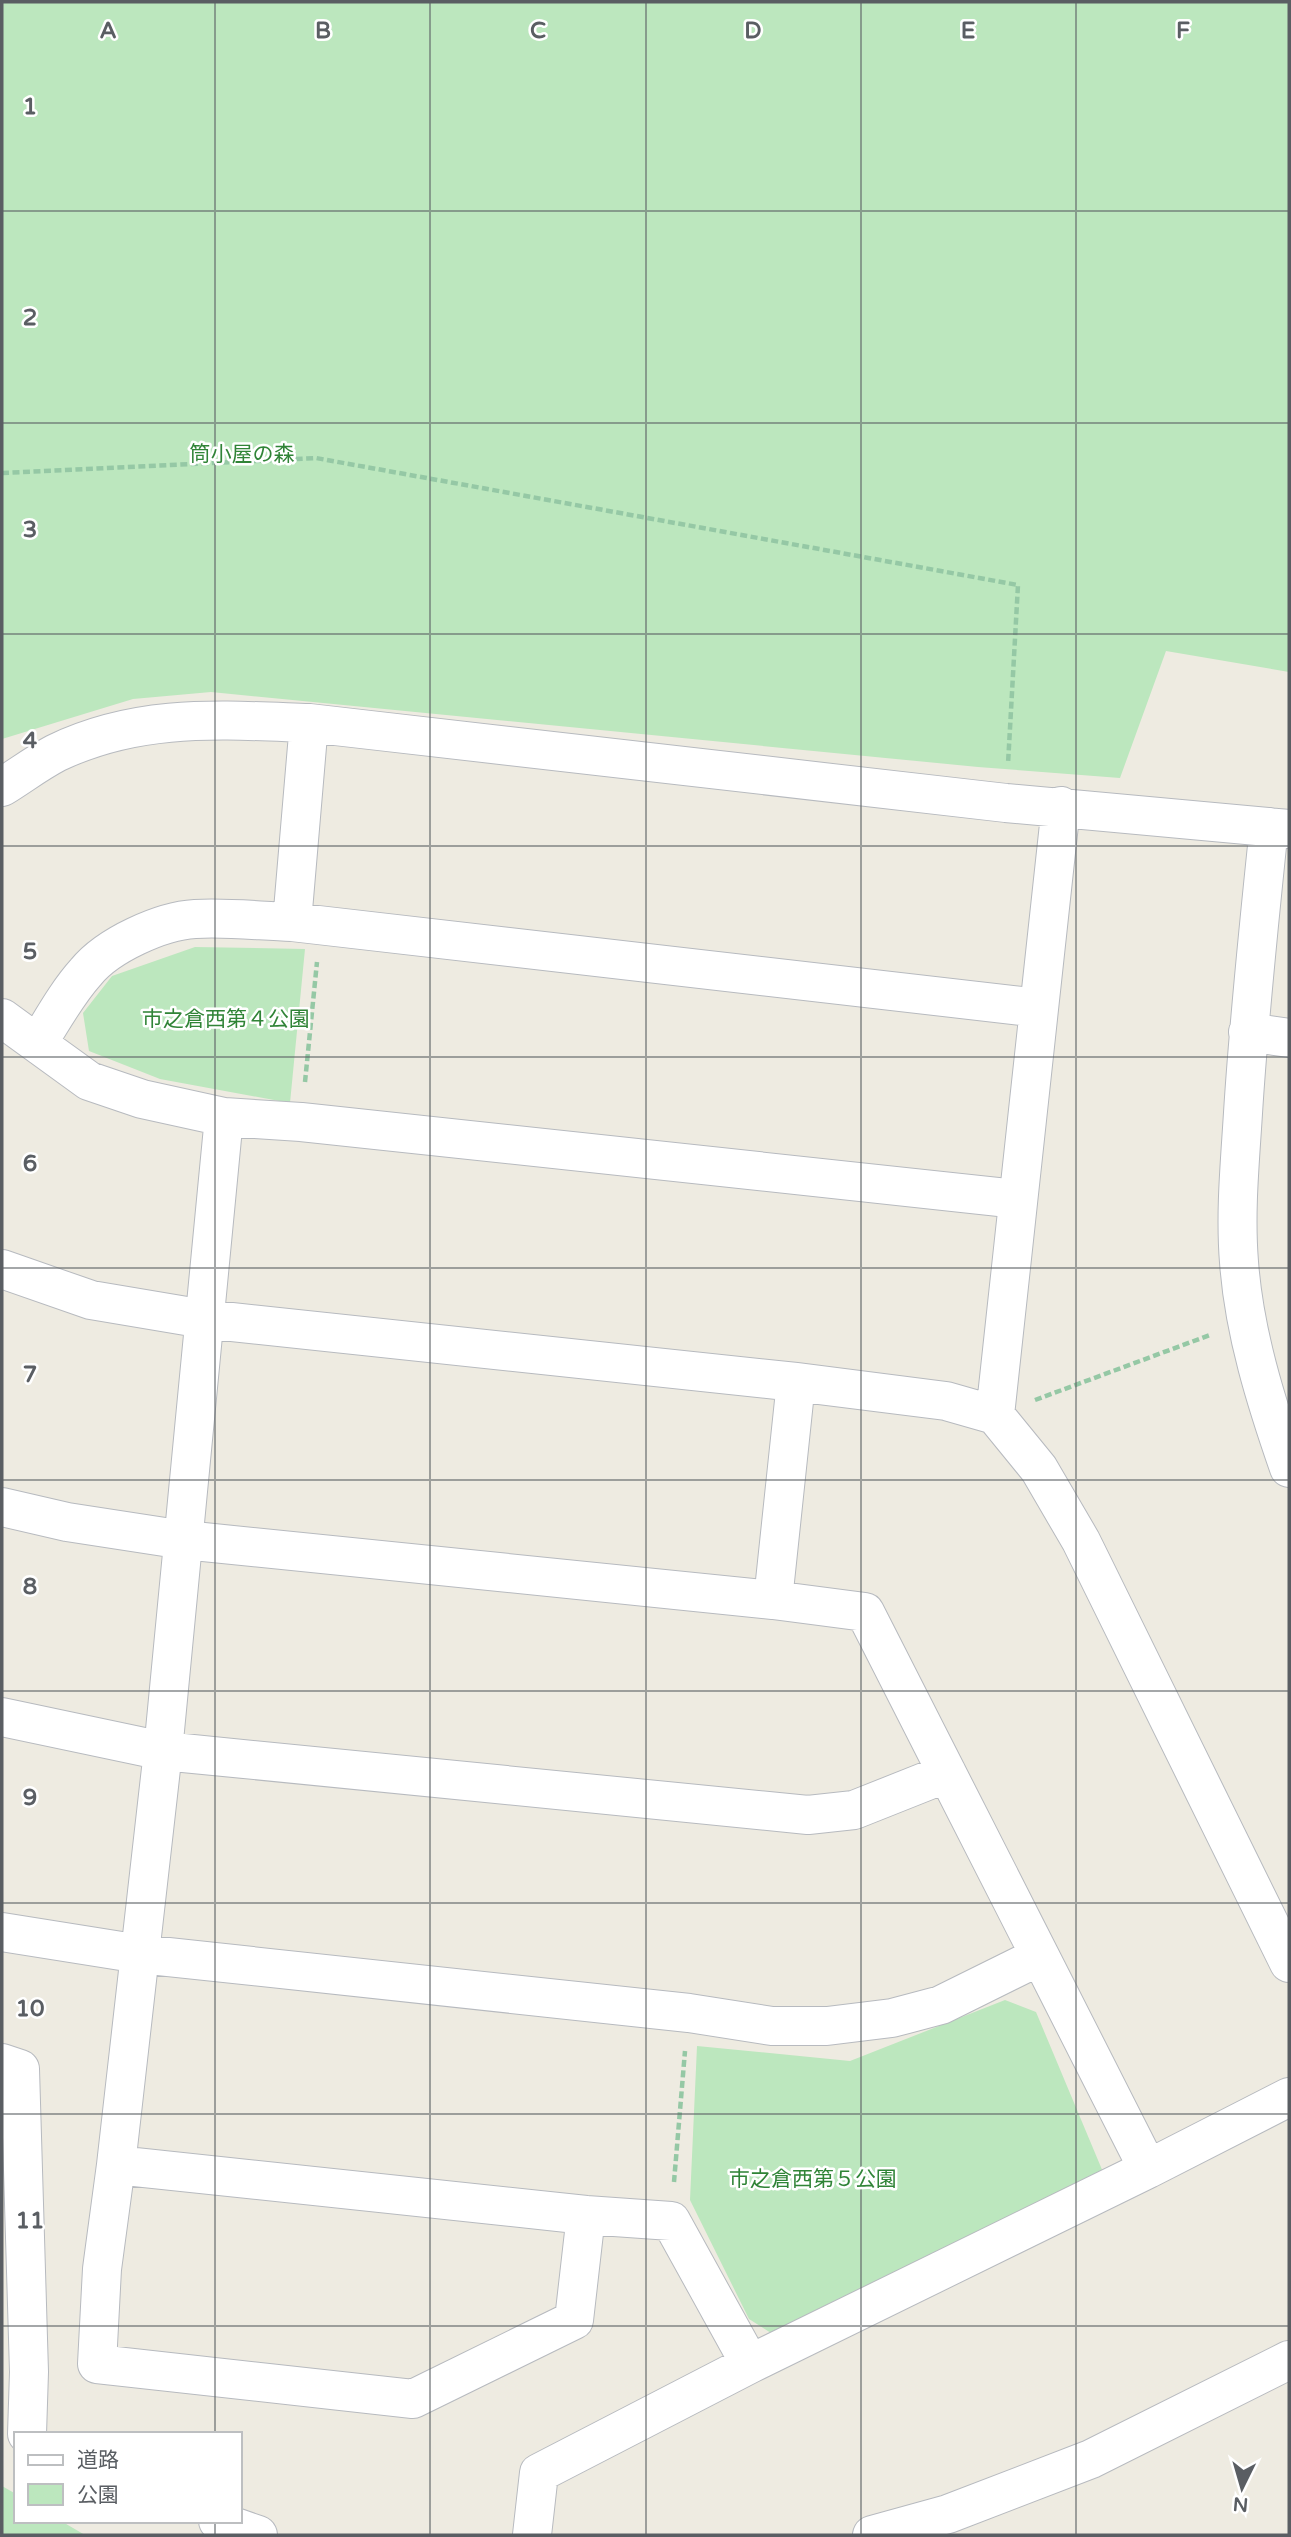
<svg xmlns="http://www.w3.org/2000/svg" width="1291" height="2537" font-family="'Varela Round','Noto Sans JP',sans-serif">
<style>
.green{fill:#bce7be}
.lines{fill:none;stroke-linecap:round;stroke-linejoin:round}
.minor-casing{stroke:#b7babf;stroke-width:40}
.path{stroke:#95c8a5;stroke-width:4.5;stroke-dasharray:7 3.5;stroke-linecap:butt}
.minor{stroke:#fff;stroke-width:38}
.grid{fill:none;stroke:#5a5e63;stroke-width:2;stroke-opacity:0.55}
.labels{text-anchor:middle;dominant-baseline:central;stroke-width:5;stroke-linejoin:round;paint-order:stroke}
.park-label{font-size:21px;fill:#308437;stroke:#fff}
.grid-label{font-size:23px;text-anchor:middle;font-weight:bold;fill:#5a5e63;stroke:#fff;stroke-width:5;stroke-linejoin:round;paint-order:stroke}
</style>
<rect width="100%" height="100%" fill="#eeebe1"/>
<path class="green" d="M2,2H1289V672L1166,651L1120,778L978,767L211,692L133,699L2,739Z
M195,947L305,949L290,1103L160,1079L89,1051L83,1013L112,976Z
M1005,2000L1036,2012L1103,2172L771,2333L749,2319L690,2200L697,2046L850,2061Z
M2,2486L16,2494V2521H61L85,2535H2Z"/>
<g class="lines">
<defs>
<path id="minor" d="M2,787C20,776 37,763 56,753C139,713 220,720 309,723L1006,803L1289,829
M1269,827C1259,922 1249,1017 1243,1113C1240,1162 1235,1212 1239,1262C1244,1332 1266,1402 1289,1468
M292,922L309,723
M2,1018L89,1081L142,1099L224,1117L301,1122L1018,1199
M1248,1032L1289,1038
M38,1043C53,1019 67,993 86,972C108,945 161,921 195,919C227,917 260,921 292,922L1039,1008
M224,1117L163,1751L116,2165L102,2269L97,2364L413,2399L574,2320L586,2215
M2,1269L91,1300L204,1319L796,1382L946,1401L995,1415L1039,1469L1081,1541L1289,1963
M995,1415L1061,806
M2,1507L67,1522L184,1540L773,1600L865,1612L1040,1956
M773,1600L796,1382
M2,1717L163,1751L808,1815L854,1810L947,1773
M2,1932L140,1954L689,2013L772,2026H827L892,2018L941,2005L1040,1956L1148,2169L1289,2097
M2,2063L20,2069L29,2372L27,2434
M116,2165L586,2215L671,2221L750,2364
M218,2521L258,2535
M532,2535L539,2473L750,2364L1148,2169
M872,2535L948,2514L1091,2459L1289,2360"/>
</defs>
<use href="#minor" class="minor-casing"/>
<path class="path" d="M2,473L316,458L1018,585L1008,764
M305,1082L317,962
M1035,1400L1210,1335
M674,2182L685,2051"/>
<use href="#minor" class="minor"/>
</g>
<path class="grid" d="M215,2V2434M430,2V2535M646,2V2535M861,2V2535M1076,2V2535M2,211H1289M2,423H1289M2,634H1289M2,846H1289M2,1057H1289M2,1268H1289M2,1480H1289M2,1691H1289M2,1903H1289M2,2114H1289M2,2326H1289M215,2521V2535"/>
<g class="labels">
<g class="park-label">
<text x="242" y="454">筒小屋の森</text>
<text x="226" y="1019">市之倉西第４公園</text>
<text x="813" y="2179">市之倉西第５公園</text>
</g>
</g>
<g class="grid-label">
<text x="108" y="38">A</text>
<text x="323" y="38">B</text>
<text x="538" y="38">C</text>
<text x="753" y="38">D</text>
<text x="968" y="38">E</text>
<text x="1183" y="38">F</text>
<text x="30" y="114">1</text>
<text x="30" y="325">2</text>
<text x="30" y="537">3</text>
<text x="30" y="748">4</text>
<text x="30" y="959">5</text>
<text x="30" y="1171">6</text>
<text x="30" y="1382">7</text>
<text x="30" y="1594">8</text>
<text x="30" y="1805">9</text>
<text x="30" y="2016">10</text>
<text x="30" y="2228">11</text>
</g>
<rect width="1291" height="2537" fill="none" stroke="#5a5e63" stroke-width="7"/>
<rect x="14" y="2432" width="228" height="91" fill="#ffffff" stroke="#bdbfc1" stroke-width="2"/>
<rect x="28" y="2455" width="35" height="10" fill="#ffffff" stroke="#bdbfc1" stroke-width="2"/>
<text x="77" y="2467" font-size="21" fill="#5a5e63">道路</text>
<rect x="28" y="2484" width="35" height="21" fill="#bce7be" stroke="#bdbfc1" stroke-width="2"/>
<text x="77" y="2502" font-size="21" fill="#5a5e63">公園</text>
<g transform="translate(1242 2488) rotate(185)" stroke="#ffffff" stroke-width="5" paint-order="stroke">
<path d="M0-5L12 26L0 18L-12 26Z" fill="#5a5e63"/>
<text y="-10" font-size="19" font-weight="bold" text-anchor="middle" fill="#5a5e63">N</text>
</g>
</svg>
